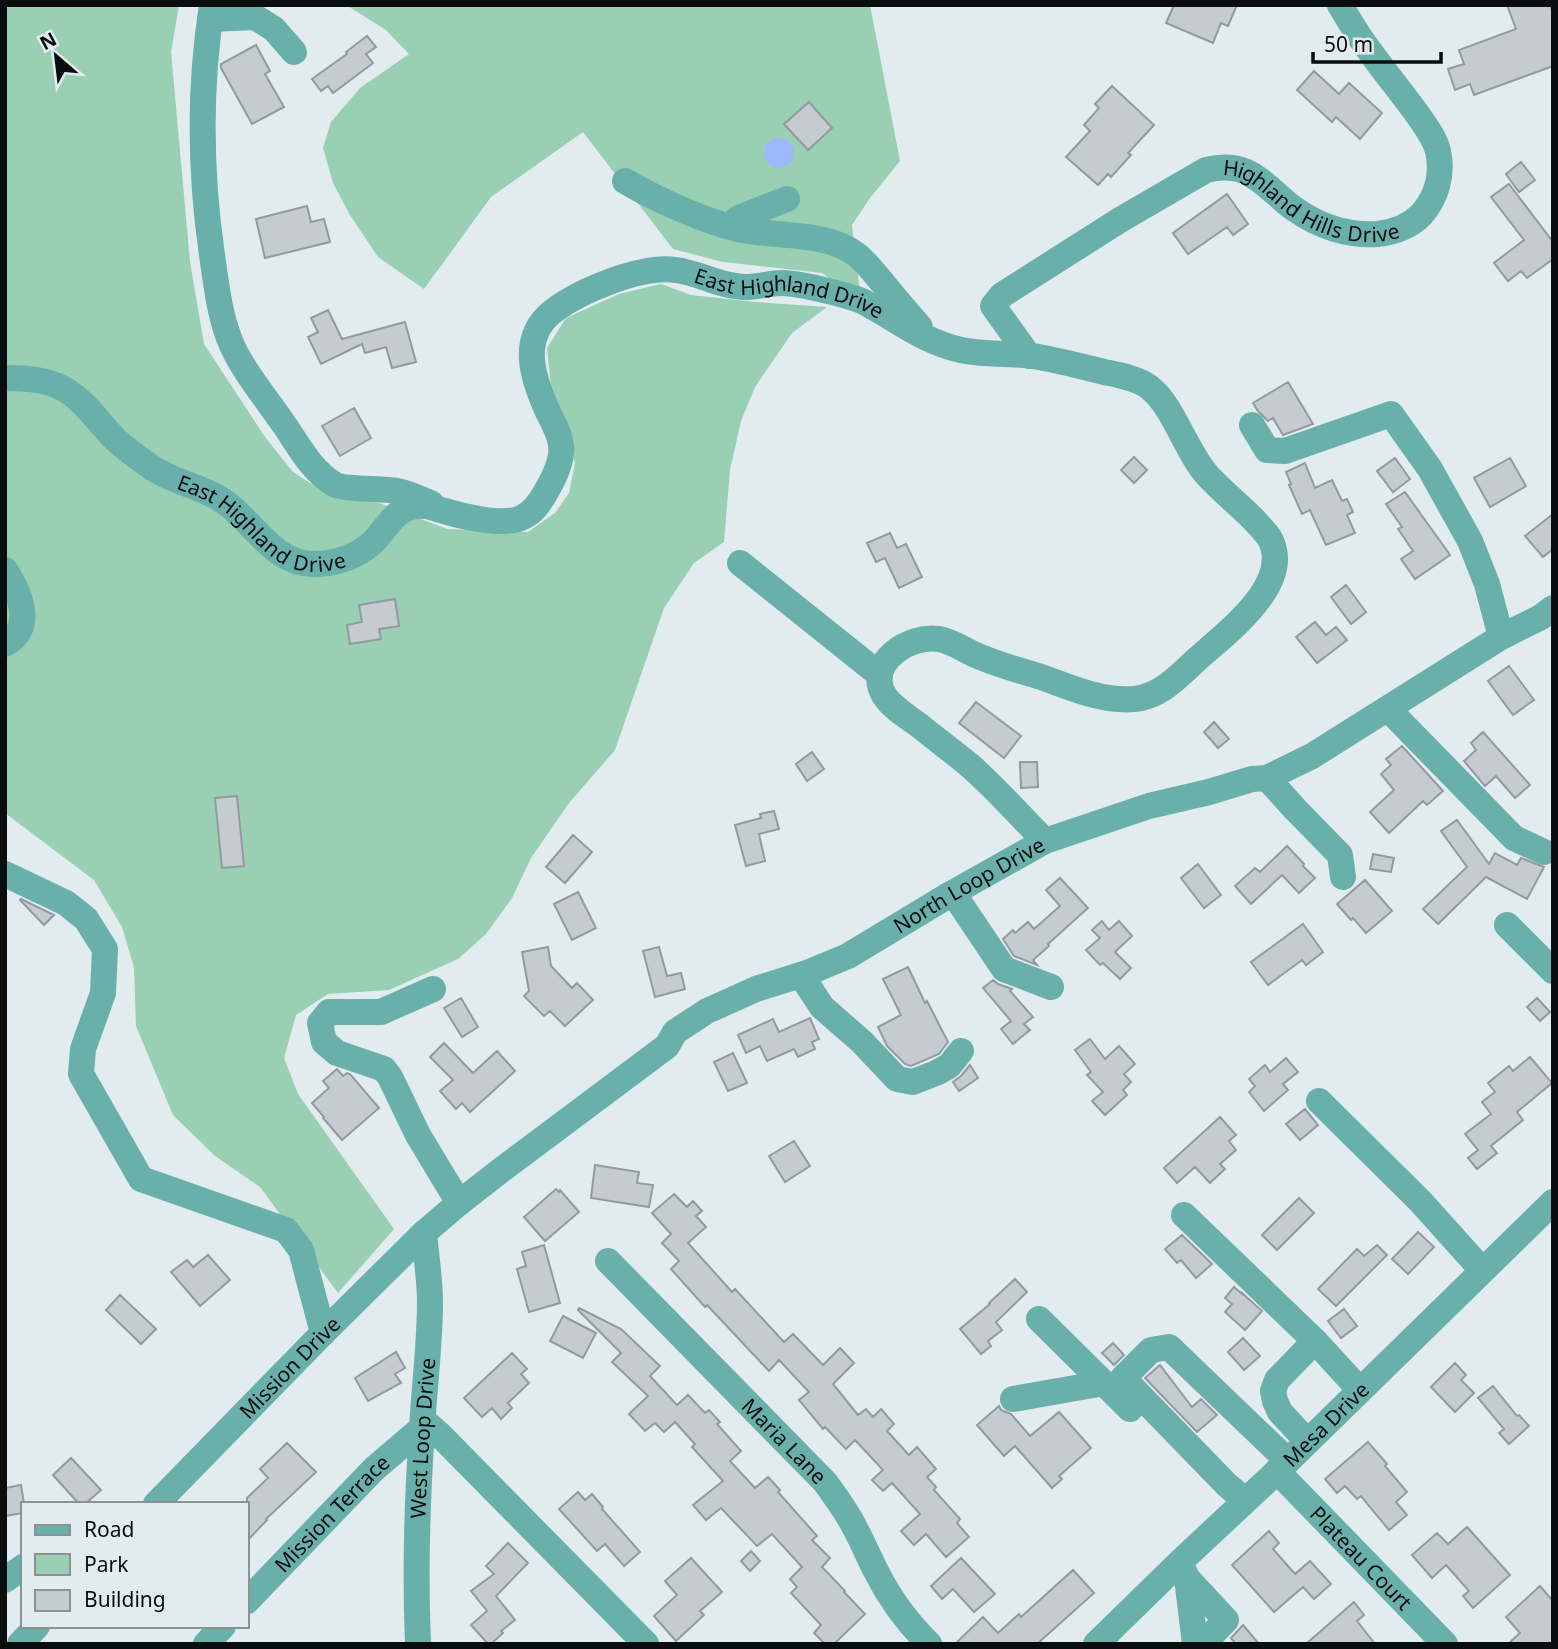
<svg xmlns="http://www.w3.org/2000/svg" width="1558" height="1649" font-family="'Noto Sans',sans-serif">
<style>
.green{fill:#99cfb3}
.water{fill:#9cb8fb}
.building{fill:#c5ccd1;stroke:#939a9f;stroke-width:2}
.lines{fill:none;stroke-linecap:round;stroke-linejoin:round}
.minor{stroke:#6ab0aa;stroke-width:26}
.labels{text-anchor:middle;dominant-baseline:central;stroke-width:5;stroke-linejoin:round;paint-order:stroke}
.street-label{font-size:21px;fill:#0a0d0e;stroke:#e2ebed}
</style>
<rect width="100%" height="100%" fill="#e2ebed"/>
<path class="green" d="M5,5H179L171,52L190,262L204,344L265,437L293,472L332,497L379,503L447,529L528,532L555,513L569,493L575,463L566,428L551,388L547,348L566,318L619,294L661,284L691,295L756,302L827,307L792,333L755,387L741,421L730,470L724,542L694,563L664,608L615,750L569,803L531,858L512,898L486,934L458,959L389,990L328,994L296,1015L284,1058L298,1094L394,1229L338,1293L260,1187L215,1156L173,1115L136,1026L134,967L122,927L94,880L5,813Z
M346,5H870L900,161L870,198L852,225L861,301L822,273L723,262L673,249L583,132L491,197L424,289L378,257L350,215L333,183L323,148L331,122L360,88L409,54L386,30Z"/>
<path class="water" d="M764 153a15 15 0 1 1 30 0a15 15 0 1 1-30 0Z"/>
<path class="building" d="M1174,5H1237L1228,26L1221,23L1213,43L1166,23Z
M1507,5H1550L1553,12V66L1474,95L1470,84L1455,90L1448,69L1464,64L1459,50L1516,29Z
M367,36L376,47L366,54L373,63L333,93L328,86L321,91L312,79L347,54L346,52Z
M256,45L270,71L265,74L284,107L252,124L221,68V64Z
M1314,71L1339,94L1349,83L1382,113L1360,139L1336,117L1332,122L1297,90Z
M1112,86L1154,125L1128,153L1131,155L1111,177L1108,174L1098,185L1066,157L1090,131L1084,125L1099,108L1095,104Z
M809,102L832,128L808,150L784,124Z
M1521,162L1535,180L1519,192L1506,174Z
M1509,184L1553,242V259L1527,278L1521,271L1508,281L1494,263L1524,240L1491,197Z
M1227,194L1248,224L1233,235L1227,227L1188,254L1173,233Z
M307,206L311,222L324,219L330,242L265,258L256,219Z
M328,310L342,339L405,322L416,362L392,368L386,347L365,353L362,344L321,364L308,337L318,332L311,318Z
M1288,382L1313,424L1283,435L1273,418L1268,421L1258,411L1253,403Z
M354,408L371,438L340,456L322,426Z
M1134,457L1147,470L1134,483L1121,470Z
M1395,458L1410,479L1393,492L1377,471Z
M1510,458L1526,486L1490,507L1474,478Z
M1305,463L1315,488L1332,480L1342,501L1347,499L1353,512L1347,515L1355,533L1326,545L1310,510L1302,514L1289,485L1291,484L1286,472Z
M1405,492L1450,555L1415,579L1401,559L1413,551L1398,529L1402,527L1386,504Z
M1553,514V549L1543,557L1525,536Z
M890,533L897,548L906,544L922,577L899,588L885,558L876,562L867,543Z
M1346,585L1366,612L1351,624L1331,597Z
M395,599L399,626L379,629L381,639L350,644L347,625L362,622L359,605Z
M1315,622L1326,635L1336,627L1347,640L1317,663L1296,637Z
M1509,666L1534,700L1513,715L1488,681Z
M976,702L1021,736L1004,758L959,723Z
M1214,722L1229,739L1218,748L1204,732Z
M1483,732L1530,785L1515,798L1496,776L1485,786L1464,761L1476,750L1471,743Z
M1402,746L1443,791L1427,805L1423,801L1389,833L1370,812L1394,790L1381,774L1391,765L1386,759Z
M812,752L824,769L807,781L796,764Z
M1020,762H1037L1038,787L1021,788Z
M237,796L244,866L222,868L215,798Z
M774,811L779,829L759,834L765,861L746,866L735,825L761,818L760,814Z
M1457,820L1489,864L1495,853L1517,865L1521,858L1544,867L1527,899L1486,877L1438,924L1423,909L1467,867L1441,831Z
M573,835L592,852L565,883L546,867Z
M1287,846L1304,864L1303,866L1315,878L1299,893L1282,875L1251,904L1235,886L1255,868L1260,872Z
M1373,854L1394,858L1391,872L1370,869Z
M1198,864L1221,895L1204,908L1181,878Z
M1060,878L1088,908L1048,944L1049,946L1033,960L1037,965L1014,956L1003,939L1013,930L1015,933L1028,922L1034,929L1060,906L1046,890Z
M1365,880L1392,911L1366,933L1353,918L1351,920L1337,904Z
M578,892L596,928L572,940L554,904Z
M21,899L54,915L44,925L20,900Z
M1102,921L1109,930L1119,921L1132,936L1115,952L1131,968L1120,979L1103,963L1100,965L1086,950L1100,938L1092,930Z
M1303,924L1323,952L1306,965L1302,960L1268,985L1251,962Z
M548,947L551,966L572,988L577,983L593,1000L565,1026L550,1011L544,1016L524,996L529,991L522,952Z
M659,947L667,976L681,973L685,989L655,997L643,951Z
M908,967L925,1003L927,1001L948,1042L939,1054L911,1066L905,1064L887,1046L878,1027L901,1015L883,979Z
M993,980L998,984L1012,989L1010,991L1033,1017L1024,1024L1030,1030L1013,1044L1001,1029L1011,1021L983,988Z
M461,998L478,1027L462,1037L444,1008Z
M1537,998L1550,1012L1540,1021L1527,1007Z
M810,1018L819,1039L812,1042L815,1049L798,1057L794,1049L767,1061L760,1046L746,1053L738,1035L773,1019L779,1032Z
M1090,1039L1105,1059L1119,1046L1135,1064L1124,1074L1131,1082L1123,1090L1127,1095L1105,1115L1092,1101L1103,1092L1087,1075L1091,1072L1075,1050Z
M444,1043L473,1073L497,1051L515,1071L470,1112L462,1103L456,1109L440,1091L453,1080L430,1057Z
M733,1053L747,1083L728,1091L714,1062Z
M1530,1057L1552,1083L1517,1112L1523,1120L1491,1146L1497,1153L1477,1169L1468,1158L1478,1150L1465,1134L1491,1114L1482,1102L1495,1092L1488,1083L1509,1066L1513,1071Z
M1286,1058L1298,1072L1283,1084L1288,1090L1264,1111L1249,1092L1255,1086L1249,1079L1265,1065L1270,1072Z
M970,1065L978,1078L959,1091L953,1082L961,1076Z
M337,1069L343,1076L347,1073L350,1074L379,1108L342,1140L323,1118L324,1117L312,1103L329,1088L323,1081Z
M1305,1109L1318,1125L1300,1140L1286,1124Z
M1220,1117L1236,1135L1229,1141L1236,1150L1220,1164L1225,1169L1210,1183L1195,1167L1177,1183L1164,1168Z
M794,1141L810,1166L785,1182L769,1156Z
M595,1165L639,1172L637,1183L653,1185L649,1207L591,1198Z
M556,1189L559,1192L560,1190L579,1212L545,1241L524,1217Z
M674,1194L687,1207L693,1201L702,1211L696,1216L706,1227L688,1243L732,1292L735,1289L784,1342L793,1334L823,1365L840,1348L854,1363L833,1384L858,1415L866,1409L873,1417L881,1409L894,1424L887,1431L909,1455L917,1447L936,1469L927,1477L936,1487L934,1490L960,1519L957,1523L969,1537L946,1557L926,1534L914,1545L901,1531L920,1514L892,1483L883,1491L872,1480L883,1470L855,1440L846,1449L825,1427L823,1429L799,1400L809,1392L779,1360L769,1371L707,1305L705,1307L671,1269L679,1261L662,1243L671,1234L652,1213Z
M1299,1198L1314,1213L1277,1250L1262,1235Z
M1418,1232L1434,1247L1408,1274L1392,1259Z
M1182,1235L1212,1264L1196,1278L1181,1260L1177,1263L1165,1249Z
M544,1245L560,1303L529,1312L517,1269L526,1266L522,1252Z
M1377,1245L1387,1255L1336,1306L1318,1289L1357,1249L1364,1256Z
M208,1255L230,1280L200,1306L171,1272L187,1260L193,1267Z
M1015,1279L1027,1292L996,1322L1002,1330L988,1341L991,1346L981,1354L960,1329L990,1304L989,1303Z
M1234,1287L1242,1294V1293L1262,1311L1245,1330L1225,1312L1232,1304L1225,1298Z
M120,1295L156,1329L141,1344L106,1310Z
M579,1308L621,1329L660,1366L650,1376L677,1405L688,1395L705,1413L709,1410L720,1422L717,1424L741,1451L730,1461L755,1488L768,1477L780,1490L778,1492L817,1536L812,1540L830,1558L822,1567L845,1591L844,1592L865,1614L834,1644H825L814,1633L821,1625L791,1593L797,1587L790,1579L802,1567L772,1534L757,1546L721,1508L706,1520L693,1505L723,1481L692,1447L695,1444L675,1422L664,1432L655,1423L645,1431L629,1414L648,1396L612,1362L621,1353L578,1310Z
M1344,1309L1357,1326L1341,1338L1328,1321Z
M563,1316L596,1333L583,1358L550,1341Z
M1243,1338L1260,1356L1244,1370L1228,1352Z
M1113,1343L1124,1355L1114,1365L1102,1353Z
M396,1352L405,1368L395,1374L401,1383L368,1401L355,1378Z
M512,1353L527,1369L521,1374L529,1383L508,1403L512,1408L501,1419L492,1408L482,1417L464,1398Z
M1455,1363L1466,1375L1461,1380L1474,1393L1455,1412L1431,1387Z
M1160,1365L1192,1407L1201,1399L1217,1415L1197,1432L1145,1378Z
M1493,1386L1517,1416L1519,1415L1529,1426L1509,1444L1499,1433L1504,1429L1478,1398Z
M999,1406L1001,1410L1011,1414L1030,1436L1059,1412L1091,1448L1059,1476L1062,1479L1052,1488L1015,1446L1004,1456L977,1425Z
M1368,1442L1387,1464L1385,1466L1407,1492L1396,1502L1407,1515L1389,1530L1361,1496L1357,1499L1345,1486L1337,1493L1325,1479Z
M287,1443L316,1472L266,1519L267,1520L247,1541V1498L268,1478L260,1469Z
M71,1458L101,1490L85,1504H79L53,1475Z
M21,1485L24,1504H23V1513L5,1516V1488Z
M578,1492L585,1500L592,1494L603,1507L602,1509L640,1552L624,1566L605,1544L597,1551L559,1509Z
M1467,1527L1510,1575L1473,1608L1463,1596L1469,1591L1446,1565L1432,1578L1412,1555L1437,1533L1448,1544Z
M1269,1531L1279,1543L1273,1549L1295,1574L1310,1561L1331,1584L1314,1599L1303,1587L1274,1612L1232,1565Z
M508,1543L528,1563L496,1596L515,1620L501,1631L503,1633L491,1644H488L471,1625L487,1611L471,1591L494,1574L486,1566Z
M751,1551L760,1561L750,1571L741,1561Z
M691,1558L722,1592L700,1611L704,1615L676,1641L654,1616L677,1595L665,1581Z
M961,1558L995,1594L974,1612L953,1589L942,1599L931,1586Z
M1073,1570L1094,1593L1037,1644H955L983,1617L998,1633L1019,1614L1021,1617Z
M1540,1586L1553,1601V1644H1508L1520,1633L1506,1617Z
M1354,1602L1364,1615L1357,1621L1375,1644H1306Z
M1243,1625L1259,1644H1236L1231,1638Z"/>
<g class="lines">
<g class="minor">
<path d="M212,5C199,88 200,172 212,255C216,282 219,312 229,338C239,366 266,398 283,423C298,444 311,471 334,484C343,490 383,488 397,491C409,493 421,499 432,504"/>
<path d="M210,19L255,17L274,29L294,52"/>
<path d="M625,181C655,199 704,221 738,229C776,238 824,230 857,255C866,262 874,273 882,282C894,297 907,312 920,327"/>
<path d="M738,229L736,220L741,217L787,199"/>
<path id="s1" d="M1029,356L993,306L1002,295L1120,220L1206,170C1249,159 1263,185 1293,208C1318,226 1348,236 1378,234C1395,232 1409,227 1421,215C1437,197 1443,174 1438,151C1435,139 1427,128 1420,118C1404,95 1385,73 1369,50C1358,36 1349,20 1340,5"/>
<path id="s2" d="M5,378C25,378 46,379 64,389C85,401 99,423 116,440C127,450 141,460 154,469C178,484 208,488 230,506C257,528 277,566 317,564C337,563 356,557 372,543C387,529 394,508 417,506C429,505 429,507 441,510C460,516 505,527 523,517C534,512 541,501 547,490C554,478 563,460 561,445C560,434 553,422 548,412C533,379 519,339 552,312C579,291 641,265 676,270C700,273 721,287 746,287C758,287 770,283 782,283C799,283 848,295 864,302C871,306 878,310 885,314C909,329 933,344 961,350C984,355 1009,353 1033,356C1057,360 1080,366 1104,372C1118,375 1137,378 1149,387C1174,406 1186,453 1209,477C1223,492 1239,505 1253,519C1254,520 1268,535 1269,537C1296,584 1224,634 1194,662C1177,678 1159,697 1134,699C1102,702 1070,687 1041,677C1022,671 1002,666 983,658C968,653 955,642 939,639C910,634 865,663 884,695C892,708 908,717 920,726C936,739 952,751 968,764C995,787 1019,815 1045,841"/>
<path d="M1252,425L1267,450L1285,451L1391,414L1430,469L1470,541L1487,584L1501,637"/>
<path d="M740,563L880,675"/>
<path d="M5,570C19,591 36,628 5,644"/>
<path d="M1388,709L1514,838L1544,852"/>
<path d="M1267,778L1295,809L1340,855L1343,877"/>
<path d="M5,874L66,903L86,919L105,949L103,993L83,1049L81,1074L141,1179L286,1230L301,1250L323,1333"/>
<path d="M953,893L1004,969L1051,987"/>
<path d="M1507,925L1553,971"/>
<path d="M801,975L822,1007L862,1042L897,1079L913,1082L936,1073L949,1066L961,1051"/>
<path d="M433,989L381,1012H329L320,1023L324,1042L337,1053L384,1069L390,1077L418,1135L459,1203"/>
<path d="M1319,1101L1421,1202L1482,1270"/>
<path d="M1184,1215L1315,1341L1359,1389"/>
<path id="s3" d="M608,1261L825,1482C836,1497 847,1512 855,1528C863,1543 869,1558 877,1573C890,1599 908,1623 929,1644"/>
<path d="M1039,1319L1130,1409"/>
<path d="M1013,1399L1104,1383"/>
<path d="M423,1420L440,1435L646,1644"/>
<path d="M1307,1441L1280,1412L1275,1401L1273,1391L1277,1380L1315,1341"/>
<path id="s4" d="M1277,1471L1445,1644"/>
<path d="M1245,1500L1227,1485L1123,1378L1151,1350L1169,1347L1288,1461"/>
<path id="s5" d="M156,1504L323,1333L424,1233L459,1203L500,1171L667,1046L675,1032L707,1011L756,989L807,973L848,956L949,895L1045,841L1149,806L1209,792L1252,779L1267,778L1312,756L1501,637L1541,617L1553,608"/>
<path d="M1185,1573L1187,1578L1195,1644"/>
<path d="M1187,1578L1226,1620L1203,1644"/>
<path d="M5,1580L23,1567"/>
<path id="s6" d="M247,1601L374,1469L422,1428"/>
<path d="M20,1644L37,1626"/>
<path d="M206,1644L223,1626"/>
<path id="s7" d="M418,1644C415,1573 417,1501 422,1430C424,1388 430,1345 430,1302C430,1279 426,1256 424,1233"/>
<path id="s8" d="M1096,1644L1180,1562L1288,1461L1553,1202"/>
</g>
</g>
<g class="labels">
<g class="street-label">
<text stroke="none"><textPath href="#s1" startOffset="430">Highland Hills Drive</textPath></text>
<text stroke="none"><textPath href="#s2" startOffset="1082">East Highland Drive</textPath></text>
<text stroke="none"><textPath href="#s2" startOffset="306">East Highland Drive</textPath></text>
<text stroke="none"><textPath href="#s5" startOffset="1034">North Loop Drive</textPath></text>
<text stroke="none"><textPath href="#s5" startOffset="191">Mission Drive</textPath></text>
<text stroke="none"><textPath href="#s8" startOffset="318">Mesa Drive</textPath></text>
<text stroke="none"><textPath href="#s7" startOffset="206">West Loop Drive</textPath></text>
<text stroke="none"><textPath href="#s3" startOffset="252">Maria Lane</textPath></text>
<text stroke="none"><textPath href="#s6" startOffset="122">Mission Terrace</textPath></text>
<text stroke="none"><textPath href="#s4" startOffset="121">Plateau Court</textPath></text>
</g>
</g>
<rect width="1558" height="1649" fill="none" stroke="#0a0d0e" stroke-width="14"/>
<rect x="21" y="1502" width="228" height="126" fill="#e2ebed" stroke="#8c9294" stroke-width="2"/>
<rect x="35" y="1525" width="35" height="10" fill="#6ab0aa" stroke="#8c9294" stroke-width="2"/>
<text x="84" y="1537" font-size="21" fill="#0a0d0e">Road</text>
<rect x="35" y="1554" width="35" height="21" fill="#99cfb3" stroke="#8c9294" stroke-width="2"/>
<text x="84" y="1572" font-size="21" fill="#0a0d0e">Park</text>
<rect x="35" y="1590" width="35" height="21" fill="#c5ccd1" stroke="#8c9294" stroke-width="2"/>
<text x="84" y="1607" font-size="21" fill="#0a0d0e">Building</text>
<g transform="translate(56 56) rotate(332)" stroke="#e2ebed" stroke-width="5" paint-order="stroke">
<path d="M0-5L12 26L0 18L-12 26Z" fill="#0a0d0e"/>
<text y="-10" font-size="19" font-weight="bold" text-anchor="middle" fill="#0a0d0e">N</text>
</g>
<path d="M1313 52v10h128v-10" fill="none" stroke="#0a0d0e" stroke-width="3.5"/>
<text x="1324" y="52" font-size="21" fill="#0a0d0e" stroke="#e2ebed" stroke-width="5" paint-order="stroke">50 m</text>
</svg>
